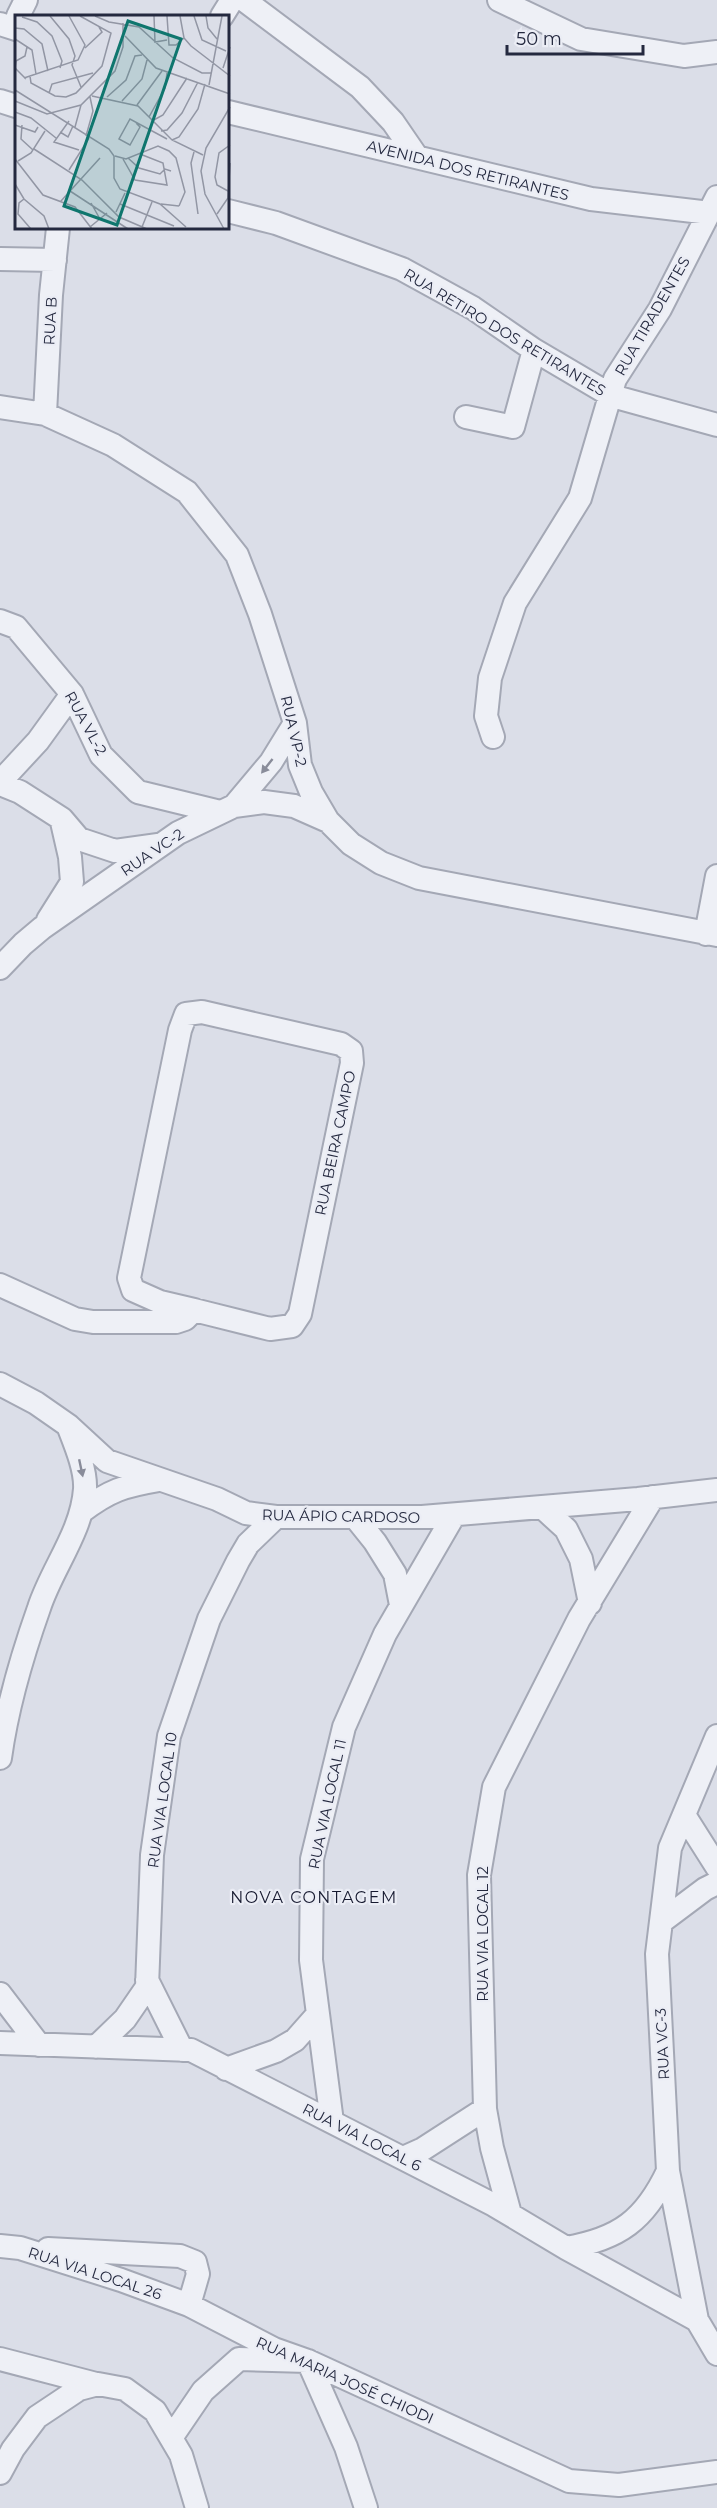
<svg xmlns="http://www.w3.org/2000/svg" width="717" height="2508" font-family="Montserrat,sans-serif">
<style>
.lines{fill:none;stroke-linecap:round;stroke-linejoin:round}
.minor-casing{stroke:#a4a8b5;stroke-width:26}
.minor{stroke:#eef0f6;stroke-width:22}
.oneway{fill:#898c9a}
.labels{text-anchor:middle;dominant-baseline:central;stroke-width:4.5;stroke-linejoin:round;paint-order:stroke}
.street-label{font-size:15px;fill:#24293f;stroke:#ebedf5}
.neighbourhood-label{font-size:16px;letter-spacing:1.5px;fill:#171a30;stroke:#ebedf5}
.inset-road{fill:none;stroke:#9296a4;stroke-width:1.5}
.view{fill:#0f766e;fill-opacity:0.15;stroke:#0f766e;stroke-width:3}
.inset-edge{fill:none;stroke:#24293f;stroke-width:3}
</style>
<rect width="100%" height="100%" fill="#dbdee8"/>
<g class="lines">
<defs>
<path id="minor" d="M244,0L360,87L393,122L417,157
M499,0L581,39L684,56L717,52
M18,16L26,0
M222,16L232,0
M0,24L16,29
M0,101L16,106
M228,112L591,199L710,213
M228,211L276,223L402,269L473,308L534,350L612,396L717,425
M0,259L55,260
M0,407L45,414L113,445L187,492L237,555L260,614L295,723L300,765L311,792L328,821L351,844L381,863L419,878L717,935
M45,414L51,295L58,228
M466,417L513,427L534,350
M0,621L16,627L72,694L101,755L138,792L220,812
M493,737L486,716L490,678L515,603L580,498L615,379L660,309L717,197
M0,782L38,741L72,694
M0,784L20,792L62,819L79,839L115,851L158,845
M234,806L271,762L295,723
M48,920L72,882L70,857L62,822
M706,934L717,876
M0,968L23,944L42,928L178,833L234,806L264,802L294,806L328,821
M0,1285L75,1319L93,1322H176L185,1319L194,1310L270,1329L292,1326L300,1314L352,1063L351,1051L341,1044L202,1012L186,1014L180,1030L129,1278L133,1290L160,1302L194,1310
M0,1384L36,1403L69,1426L107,1461L217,1499L246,1513L276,1517H422L638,1499L717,1490
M542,1507L566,1529L581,1559L590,1603
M81,1512C110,1490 124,1486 159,1480
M355,1517L375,1542L395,1574L401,1605
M717,1736L670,1848L657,1954L668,2171L697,2320L717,2354
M0,1758C7,1707 22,1656 39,1608C52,1568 82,1532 85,1489C86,1470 76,1446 69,1428
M684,1815L717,1867
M661,1922L705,1889L717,1883
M147,1980L182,2050
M0,1994L39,2045
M0,2043L191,2050L494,2205L566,2248L697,2320
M96,2047L125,2019L147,1987L152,1855L169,1736L209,1619L238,1561L248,1544L276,1517
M226,2069L276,2051L295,2040L318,2014
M485,2109L492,2148L510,2214
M332,2122L311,1960L312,1859L344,1727L385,1634L454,1515
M403,2158L423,2149L485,2109L479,1875L494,1787L579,1619L653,1497
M0,2246L20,2248L121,2280L189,2305L274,2349L308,2361L569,2481L619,2485L717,2472
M566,2248C619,2239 645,2220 668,2171
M48,2249L180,2256L195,2262L198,2274L189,2305
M0,2359L96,2384
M171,2438L203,2391L239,2359L308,2361L346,2447L366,2508
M0,2473L13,2449L37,2417L79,2389L98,2384L125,2389L155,2411L181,2455L197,2508"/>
</defs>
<use href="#minor" class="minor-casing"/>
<use href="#minor" class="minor"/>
</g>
<defs><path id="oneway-solid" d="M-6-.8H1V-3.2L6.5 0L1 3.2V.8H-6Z" transform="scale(1.5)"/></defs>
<g class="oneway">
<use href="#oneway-solid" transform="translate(267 766) rotate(128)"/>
<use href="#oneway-solid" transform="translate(81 1468) rotate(78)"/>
</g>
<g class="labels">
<g class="street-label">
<text transform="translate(468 170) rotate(14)">AVENIDA DOS RETIRANTES</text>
<text transform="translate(652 316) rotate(-60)">RUA TIRADENTES</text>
<text transform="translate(50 321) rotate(-87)">RUA B</text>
<text transform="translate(505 332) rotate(31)">RUA RETIRO DOS RETIRANTES</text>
<text transform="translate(86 723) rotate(61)">RUA VL-2</text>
<text transform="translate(294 731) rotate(77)">RUA VP-2</text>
<text transform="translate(152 852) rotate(-34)">RUA VC-2</text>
<text transform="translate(335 1143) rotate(-78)">RUA BEIRA CAMPO</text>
<text transform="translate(341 1516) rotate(1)">RUA ÁPIO CARDOSO</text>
<text transform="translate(162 1800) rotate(-82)">RUA VIA LOCAL 10</text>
<text transform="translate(327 1804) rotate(-78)">RUA VIA LOCAL 11</text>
<text transform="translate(482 1934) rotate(-90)">RUA VIA LOCAL 12</text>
<text transform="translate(662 2044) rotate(-93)">RUA VC-3</text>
<text transform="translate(362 2137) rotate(27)">RUA VIA LOCAL 6</text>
<text transform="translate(95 2273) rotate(18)">RUA VIA LOCAL 26</text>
<text transform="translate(345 2380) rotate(24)">RUA MARIA JOSÉ CHIODI</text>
</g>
<g class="neighbourhood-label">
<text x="314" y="1897">NOVA CONTAGEM</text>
</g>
</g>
<g transform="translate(15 15)">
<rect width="214" height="214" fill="#dbdee8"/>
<path class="inset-road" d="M35,1L54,24L60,41L57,50L66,72M80,1L94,7L124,12L158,43L187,58H196M139,1L140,27L152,25M152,1L154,30H161L169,23M165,1L169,23L176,31L215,61M179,1L187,25L211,36M191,1L193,13L202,24M7,2L22,7L37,21L47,46L45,53M0,13L9,14L27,29L33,56M110,21L141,53L215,79M0,24L17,35L21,59M70,33L87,17L84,12M1,46L0,53L11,64M1,46L10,41L12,32M208,53L215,32M15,61L16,68L40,81L51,82L61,78L87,51L96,18L65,1M9,63L63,45L70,30L54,1M194,70L207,1M0,75L94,134L99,141V163L105,174L145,189L171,212M34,78L37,69L78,58M77,81L123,91L157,125L188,140M92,82L111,65L120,41L127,40M0,86L32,99L66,90L100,56L108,32V8M107,86L127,64L132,45M122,90L147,56M0,97L16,103L41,123M134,102L150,73L152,58M54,106L39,127L64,135M137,106L148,100L172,63M121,108L125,112L115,130L104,124L115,104L152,124M0,110L20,117L23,112M7,110L6,124L18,135M60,112L66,90M146,116L152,115L167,98L183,67M45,117L53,122L58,111M71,121L78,96L75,82M157,125L164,122L183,94L190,69M19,134L67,165L104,202L132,214M179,137L176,148L183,199M100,141L111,144L143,131L154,136L161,143L170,177L164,191M113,143L124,153L145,159L150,154L156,156M0,144L28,180L60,192L77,214M108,144L120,165L152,170L148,148L125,139M3,146L16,138L30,116M54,155L74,123M0,169L9,184L29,201L34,214M55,176L113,214M213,176L202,170L200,162L204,138L215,130M9,184L4,188L3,199L16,214M46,186L85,143M76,188L85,204M105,189L159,211M146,189L164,191M101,197L110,178M202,199L213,183L215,148M75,212L92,198M127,212L137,187M209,214L190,179L186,156L191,133L215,92"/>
<path class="view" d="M113,6L166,24L102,210L49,191Z"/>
<rect width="214" height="214" class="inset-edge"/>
</g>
<path d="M507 45v9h136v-9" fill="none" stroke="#24293f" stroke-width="3"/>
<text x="516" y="45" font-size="18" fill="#24293f" stroke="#ebedf5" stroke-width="4.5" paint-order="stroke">50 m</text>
</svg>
